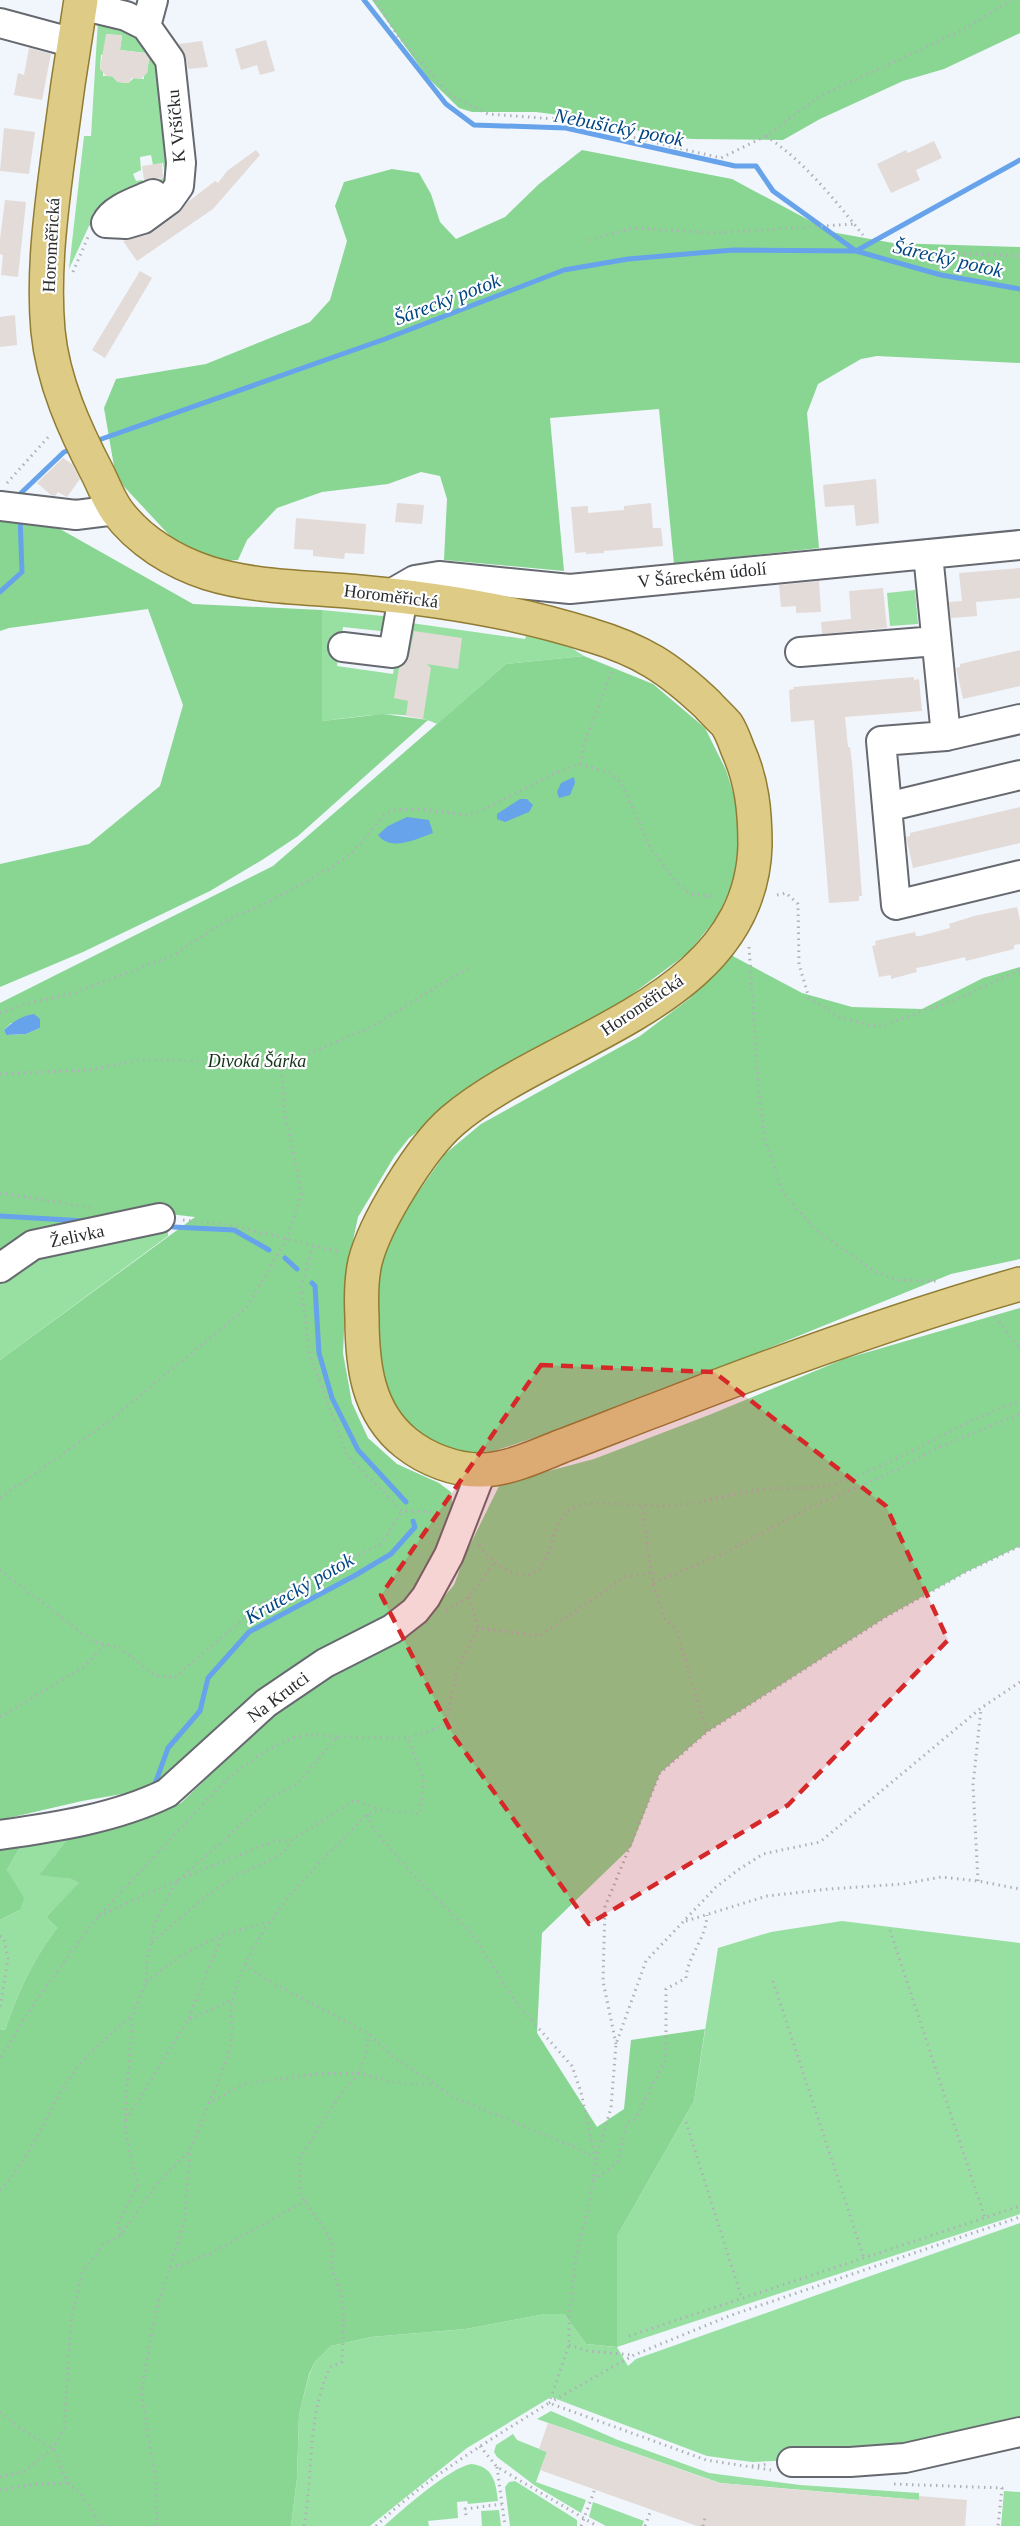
<svg xmlns="http://www.w3.org/2000/svg" width="1020" height="2526" font-family="Georgia,serif">
<style>
.green{fill:#98e0a1;fill-rule:evenodd}
.forest{fill:#89d693;fill-rule:evenodd}
.water{fill:#66a3ea}
.lines{fill:none;stroke-linecap:round;stroke-linejoin:round}
.stream{stroke:#66a3ea;stroke-width:5}
.building{fill:#e3dbd7}
.minor-casing{stroke:#66696f;stroke-width:32}
.major-casing{stroke:#907c32;stroke-width:36}
.path{stroke:#aeb1b6;stroke-width:3;stroke-dasharray:1.5 4.5;stroke-linecap:butt}
.minor{stroke:#fff;stroke-width:28}
.major{stroke:#decb86;stroke-width:33}
.marked{fill:#d62828;fill-opacity:0.2;stroke:#d62828;stroke-width:4.5;stroke-dasharray:12 8;stroke-linejoin:round}
.labels{text-anchor:middle;dominant-baseline:central;stroke-width:4.5;stroke-linejoin:round;paint-order:stroke}
.street-label{font-size:18px;fill:#292b2d;stroke:#fff}
.park-label{font-size:18px;font-style:italic;fill:#133319;stroke:#fff}
.water-label{font-size:20px;font-style:italic;fill:#004685;stroke:#fff}
</style>
<rect width="100%" height="100%" fill="#f1f5fc"/>
<path class="green" d="M98,20L124,27L154,47L173,184L89,226L69,269L84,136H91ZM107,34L122,36L120,50L146,53V57L149,59L147,73L144,74V79L134,78L128,83L118,82L112,76H103V71L100,69L101,55L105,54ZM151,155L153,165L163,163L166,178L146,183L142,180L136,181L133,174L141,170L140,157Z
M915,590L918,624L890,626L887,593Z
M322,610L393,617L404,622L525,639L526,636L556,638L584,656L506,664L437,724C402,707 358,717 322,721ZM343,627L399,633L393,674L337,666Z
M168,1230V1236L0,1360V1276L40,1248Z
M73,1832L40,1874L71,1879L80,1883L46,1917L57,1928C32,1961 19,1991 5,2030L0,2029V1920L20,1910L7,1870L22,1844Z
M842,1921L1020,1943V2214L617,2347L628,2366L636,2359L1020,2223V2428L849,2458L752,2462L707,2456L551,2397L467,2448L370,2526H291L297,2478L299,2415L309,2375L315,2362L331,2346L371,2337L466,2329L545,2314H564L586,2344L616,2347L617,2236L694,2101L718,1948L771,1932Z
M551,2411L618,2440L709,2473L800,2485L919,2493V2500L720,2483L537,2419Z
M513,2434L517,2440L547,2452L536,2482L586,2500L581,2513L534,2485L497,2457L494,2452L496,2445Z
M471,2464C493,2466 496,2482 498,2501L468,2504L467,2501L457,2502L458,2518L428,2521L429,2526H384C402,2510 449,2468 471,2464Z
M515,2481L577,2520V2526H510L505,2487L509,2482Z
M1004,2491L1020,2492V2526H1001Z
M593,2502L644,2521L642,2526H606L589,2517Z
M499,2510L501,2526H482L481,2511Z"/>
<path class="forest" d="M372,0H1020V33L944,69L903,81L820,119L783,140L693,139L666,137L583,118L536,112H472L459,108L428,78Z
M582,150L732,179L831,232L893,243L1020,247V363L877,356L861,359L818,384L807,413L819,548L674,564L659,409L550,418L564,571L444,560L447,499L440,476L421,472L388,484L322,492L277,508L247,540L238,560L222,561L209,557L171,537L116,478L104,408L116,379L206,364L310,322L330,300L347,241L335,206L344,182L392,169L419,173L431,194L440,222L456,239L505,217L539,184Z
M0,520L53,525L193,604L322,610V721L383,714L428,720L298,836L262,860L210,891L83,952L0,987V864L89,844L160,786L183,705L148,609L9,628L0,631Z
M584,656L653,684L705,728L726,770L737,805L740,842L732,884L718,916L688,953L627,998L572,1034L445,1111L409,1138L394,1157L358,1217L347,1269L343,1353L352,1403L368,1438L397,1464L439,1483L451,1492L454,1516L419,1592L162,1787L82,1801L0,1820V1360L195,1217L126,1209L0,1259V1003L273,866L506,664ZM11,1023L40,1028L26,1034L6,1035L4,1030Z
M729,954L802,993L852,1007L922,1009L983,978L1020,967V1259L951,1274L606,1414L494,1451L456,1454L427,1443L396,1420L384,1388L375,1327L380,1261L400,1218L445,1154L481,1124L640,1036L689,999Z
M1020,1308V1546L966,1572L886,1617L707,1732L660,1773L631,1847L542,1933L537,2033L597,2127L624,2109L631,2040L705,2029L694,2101L617,2236V2347L586,2344L564,2314H545L466,2329L371,2337L331,2346L315,2362L309,2374L299,2415L297,2478L291,2526H0V2029L5,2030C19,1991 32,1961 57,1928L46,1917L79,1883L71,1879L39,1875L73,1832L144,1818L181,1803L277,1710L335,1671L423,1621L454,1585L466,1553L500,1484L594,1459L709,1415L844,1359Z
M22,1844L7,1870L24,1898L20,1910L0,1920V1848Z"/>
<path class="water" d="M574,777L575,783L570,795L559,798L557,792L561,783Z
M520,799H527L533,805L529,812L505,822L497,819V814Z
M407,817L429,820L433,833C416,839 391,852 378,835L388,826Z
M34,1014L40,1019V1028L26,1034L6,1035L4,1030C13,1022 21,1016 34,1014Z"/>
<g class="lines">
<path class="stream" d="M364,0L446,104L474,125L566,128L735,166H756L773,191L856,251L1020,160
M93,442L385,339L564,270L628,259L733,250L856,251L941,275L1020,289
M20,501V494L64,452L73,449
M0,592L22,572L20,516
M0,1216L85,1221
M173,1227L234,1230L269,1250
M285,1258L297,1269
M312,1283L315,1286L319,1353L332,1398L358,1450L406,1502
M155,1784L168,1748L200,1711L208,1678L249,1632L354,1576L391,1554L415,1527L413,1521"/>
</g>
<path class="building" d="M106,34L122,35L120,50L145,53L149,58L147,73L141,79L132,78L128,83L117,82L114,77L106,76L100,69Z
M266,40L275,71L260,75L257,65L241,70L235,49Z
M202,41L208,67L188,69L186,58L179,44Z
M29,48L51,54L42,100L14,95L18,73L24,75Z
M4,128L35,132L29,174L0,171Z
M934,141L942,158L916,170L920,180L891,193L877,164L906,150L908,153Z
M256,150L260,155L213,209L137,261L123,241L153,232L179,213L188,202L215,181L218,183L227,171Z
M162,163L163,179L154,178L144,180L142,166Z
M5,200L26,202L18,277L1,275L3,255L0,254V239Z
M140,271L152,278L105,358L92,350Z
M15,315L17,345L0,347V317Z
M63,458L72,464L80,479L67,497L58,492L55,496L51,495L37,483Z
M876,479L879,523L856,526L854,505L825,507L823,485Z
M397,503L424,505L422,524L395,522Z
M651,503L653,528H661L663,546L604,551V553L586,554V552L575,553L571,507L588,506V513L624,510V506Z
M296,518L366,524L364,554L345,553L344,559L313,556V550L294,549Z
M1020,568V598L976,602L977,616L951,618L949,602L962,601L959,573Z
M819,581L821,612L796,613V606L781,607L779,585Z
M883,588L887,628L822,634L821,622L851,619L849,591Z
M414,631L462,638L458,669L427,664L431,668L423,719L406,716L408,701L394,698L399,668L405,664L409,656Z
M1020,650V686L963,699L956,668L960,667V664Z
M914,677V680L919,679L922,711L845,717L848,747H850L852,762L862,896H859V901L829,903L814,720L791,722L789,690L794,689L793,687Z
M1020,807V843L913,868L906,837L910,836V833Z
M1017,907L1020,921V944L1014,945V949L966,961L965,957L927,966L916,968L917,972L891,979V975L879,977L872,946L876,945L875,941L915,932L916,936H920L950,928L949,924L974,916Z
M548,2423L719,2483L919,2500V2496L967,2500L965,2526H697L540,2470L547,2452L539,2449Z"/>
<g class="lines">
<defs>
<path id="minor" d="M80,5L126,16L146,26L170,60L181,163L179,186L169,200L143,219L126,224L106,223C113,208 138,201 153,194
M0,23L74,43
M146,26L153,0
M0,506L76,515L116,510
M928,554L946,736
M389,595L415,580L439,576L570,589L1020,545
M343,647L393,653L403,597
M800,652L936,641
M1020,719L946,736L881,741L896,905L1020,875
M887,807L1020,775
M0,1268L33,1245L160,1218
M0,1835C56,1827 116,1818 167,1793L266,1703L325,1663L392,1629L415,1611L426,1597L449,1555L482,1470
M792,2462H850L905,2458L1020,2432"/>
<path id="major" d="M81,0C72,55 64,110 57,165C50,219 43,276 48,331C53,382 75,430 98,474C104,486 109,500 117,511C139,541 174,562 208,573C256,588 309,587 359,592C438,599 515,611 590,635C641,650 669,668 708,705C710,708 725,722 727,725C732,733 735,742 738,750C752,781 755,811 755,845C751,1004 550,1037 452,1121C421,1148 375,1222 365,1262C361,1280 361,1298 362,1317C362,1364 367,1412 406,1443C426,1459 456,1471 483,1470C509,1469 537,1456 562,1446C597,1433 631,1419 666,1406C782,1361 900,1318 1020,1284"/>
</defs>
<use href="#minor" class="minor-casing"/>
<use href="#major" class="major-casing"/>
<path class="path" d="M375,0L398,36L451,96L488,114L555,119L721,158L766,136L820,96L963,30L1011,0
M766,136C806,163 833,198 863,235
M589,240L633,228L715,233L854,224
M892,251L1020,256
M73,272L88,237
M7,483L51,434
M580,764L585,741L613,668
M777,895L786,893L798,904L799,964L809,998L839,1017L878,1027L955,1000L1020,970
M749,947L759,1094L765,1139L783,1193L818,1232L876,1272L898,1280L939,1281
M0,1013L21,1005L74,993L174,955L229,919L267,903L332,867L351,854L384,815L395,810L421,809L466,815L482,810L553,774L580,764L610,773L621,783L651,849L677,883L690,894L716,897
M0,1074L89,1070L144,1059L282,1065L371,1027L468,968
M0,1193L93,1208
M183,1220L230,1225L341,1252
M313,1246L301,1287L310,1355L347,1455L402,1511L433,1512L441,1516
M995,1317L1020,1348
M0,1498L108,1422L246,1308L287,1239L302,1193L284,1110L282,1065
M642,1507L653,1583L664,1618L676,1629L707,1732
M479,1545C490,1559 500,1570 518,1574C558,1583 544,1514 578,1506C607,1499 638,1507 668,1506C702,1505 733,1492 766,1489C787,1487 809,1490 830,1485C852,1480 872,1470 893,1460C935,1440 976,1416 1020,1401
M0,1570L92,1641L120,1648L154,1675L174,1678L266,1600L381,1544L402,1511
M653,1583L720,1555L813,1506L899,1469L937,1448L1020,1414
M469,1597L478,1628L539,1636L625,1577L652,1572
M446,1611L469,1597L494,1563
M0,1717L85,1666L105,1644
M367,1815L375,1831L411,1872L472,1934L518,2005L572,2066L581,2092L595,2157
M184,1877L274,1841L292,1840
M978,1881L973,1785L981,1709
M99,1916L178,1880
M686,1921L767,1896L829,1889L903,1884L941,1877L978,1881L1020,1889
M890,1930L985,2218
M0,1936L4,1939L8,1959L0,2008
M152,1942L209,1894L237,1875L270,1860L283,1852L292,1840L355,1800L379,1809
M245,1964L262,1977L369,2034L392,2056L455,2098L577,2148L596,2159L590,2200L576,2256L569,2315V2345L549,2403
M773,1981L864,2258
M146,1982C188,1948 217,1934 269,1922
M190,2019L232,2000
M616,2044L603,1981L605,1907L660,1773L707,1732L886,1617L966,1572L1020,1546
M1,2057L33,2005L93,1922L227,1779C247,1763 282,1736 309,1735C318,1735 328,1736 337,1737
M209,2103C216,2084 230,2057 232,2038C233,2024 229,2010 233,1997C255,1921 314,1869 367,1814L381,1810L420,1814L424,1779L408,1738L446,1725L457,1671L478,1628
M126,2120L188,2020L222,1935
M686,2122L742,2299
M596,2159L611,2108L616,2044L646,1961L716,1887L738,1870L763,1854L820,1842L981,1708L1020,1682
M593,2180L617,2163L627,2123L635,2119L666,2059V1989L686,1978C688,1955 706,1939 707,1915
M0,2190C33,2155 48,2109 75,2070C89,2051 115,2032 132,2015
M121,2235L118,2223L138,2186L129,2150L125,2122L126,2101L133,2014L146,1982L147,1963L155,1922L173,1887L180,1879L271,1798L297,1784L337,1737L408,1738
M170,2268L210,2254L305,2201
M629,2336L1020,2206
M569,2345L588,2351L632,2355
M549,2403L634,2355L729,2316L1020,2217
M0,2412L21,2429L53,2448L68,2483L80,2493L102,2526
M480,2446L497,2467L597,2526
M752,2466L770,2464
M497,2467L505,2526
M0,2477L25,2471L53,2448L64,2428L71,2321L82,2273L103,2245L121,2235L156,2185L190,2150L209,2103L243,2084L317,2074L359,2073L390,2082L433,2085
M894,2484L1002,2488L998,2526
M0,2490L35,2484L67,2483
M466,2515L465,2509L502,2504
M157,2526L156,2483L141,2392L156,2311L184,2223L190,2151
M304,2526C314,2470 306,2421 330,2367L342,2362L344,2314L342,2297L331,2266L333,2250L329,2236L300,2194V2158L337,2099L359,2073L366,2053L369,2034
M376,2526C427,2477 490,2440 549,2403L706,2460L771,2470
M581,2526L595,2489
M645,2526L651,2510
M703,2526L705,2518"/>
<use href="#minor" class="minor"/>
<use href="#major" class="major"/>
</g>
<path class="marked" d="M541,1365L714,1372L886,1506L948,1640L788,1805L589,1924L453,1735L381,1595Z"/>
<g class="labels">
<g class="street-label">
<text transform="translate(176 126) rotate(-95)">K Vršíčku</text>
<text transform="translate(51 245) rotate(-87)">Horoměřická</text>
<text transform="translate(702 575) rotate(-6)">V Šáreckém údolí</text>
<text transform="translate(391 596) rotate(7)">Horoměřická</text>
<text transform="translate(642 1005) rotate(-34)">Horoměřická</text>
<text transform="translate(77 1236) rotate(-12)">Želivka</text>
<text transform="translate(278 1697) rotate(-37)">Na Krutci</text>
</g>
<g class="park-label">
<text x="257" y="1061">Divoká Šárka</text>
</g>
<g class="water-label">
<text transform="translate(619 127) rotate(11)">Nebušický potok</text>
<text transform="translate(948 258) rotate(13)">Šárecký potok</text>
<text transform="translate(447 299) rotate(-21)">Šárecký potok</text>
<text transform="translate(299 1588) rotate(-30)">Krutecký potok</text>
</g>
</g>
</svg>
